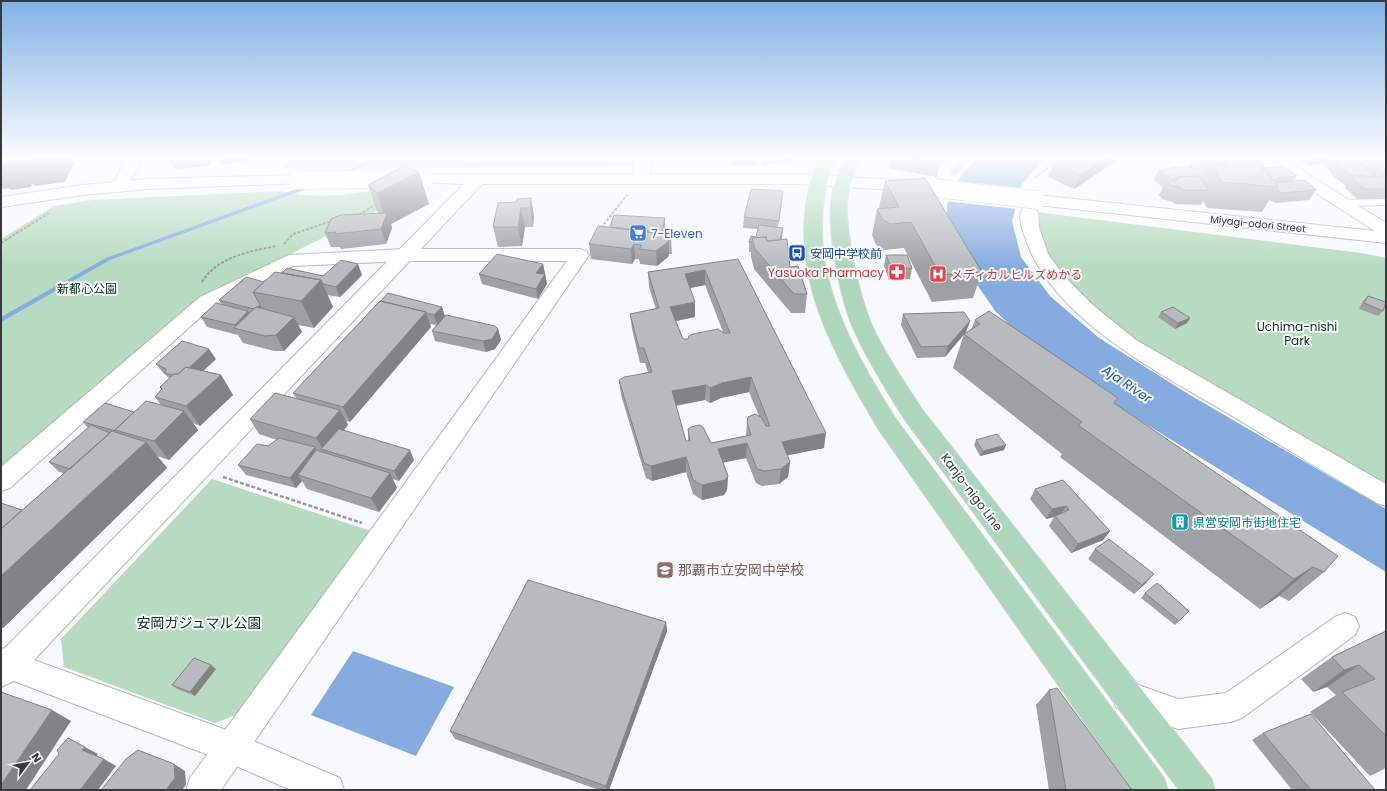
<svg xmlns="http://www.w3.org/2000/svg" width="1387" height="791" font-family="Poppins,'Noto Sans JP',sans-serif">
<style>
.green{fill:#b6dbc0}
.water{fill:#86acdf}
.pier{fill:#f7f9fc}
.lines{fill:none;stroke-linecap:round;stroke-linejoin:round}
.stream{fill:#86acdf;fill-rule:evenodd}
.lane-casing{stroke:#b3b5b8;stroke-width:2}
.street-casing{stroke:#b3b5b8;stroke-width:2}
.secondary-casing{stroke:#b3b5b8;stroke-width:2}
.primary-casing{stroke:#d3d3d4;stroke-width:2}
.path-far1{stroke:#97999b;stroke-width:2;stroke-dasharray:3 1.5;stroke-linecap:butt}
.path{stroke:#97999b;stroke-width:2.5;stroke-dasharray:4 2;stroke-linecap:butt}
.lane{fill:#fff;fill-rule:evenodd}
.street{fill:#fff;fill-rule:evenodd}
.secondary{fill:#fff;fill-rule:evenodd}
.primary{fill:#add7bc;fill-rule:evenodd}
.secondary-bridge-casing{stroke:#b3b5b8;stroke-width:19;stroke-linecap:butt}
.secondary-bridge{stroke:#fff;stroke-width:18}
.wall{fill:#9ea1a3;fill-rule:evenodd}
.shaded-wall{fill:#818384}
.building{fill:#b8bbbd;stroke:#818384;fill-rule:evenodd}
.labels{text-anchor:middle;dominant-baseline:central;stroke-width:4;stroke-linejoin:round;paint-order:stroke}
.far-street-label{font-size:10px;fill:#38393a;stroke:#f7f9fc}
.shop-label{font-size:12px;fill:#366cbe;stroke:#f7f9fc;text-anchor:start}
.transit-label{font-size:12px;fill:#164399;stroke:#f7f9fc;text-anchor:start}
.health-label{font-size:12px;fill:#be3a42;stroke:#f7f9fc;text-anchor:end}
.park-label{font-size:12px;fill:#04351a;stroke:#f7f9fc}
.street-label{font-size:12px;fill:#38393a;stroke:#f7f9fc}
.culture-label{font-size:12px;fill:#0d838f;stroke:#f7f9fc;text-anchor:start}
.water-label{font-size:13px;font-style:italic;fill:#235493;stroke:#f7f9fc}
.near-education-label{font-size:14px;fill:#785e54;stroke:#f7f9fc;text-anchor:start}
.near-park-label{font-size:14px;fill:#04351a;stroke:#f7f9fc}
</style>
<rect width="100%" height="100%" fill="#f7f9fc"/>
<path class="green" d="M302,157H637L636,164L628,167L282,168L286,161Z
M959,157H973L955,176L950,172Z
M376,190L417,191L216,291L1,473V239L54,206L92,200L280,191C312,199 343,196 376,190Z
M1036,212L1361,253L1386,258V485L1131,340L1084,303L1050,265L1035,224Z
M212,479L374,532L243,712L215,723L64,667L61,639Z"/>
<path class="water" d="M978,157H1050L1041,162L1022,184L1012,221L1021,257L1050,296L1099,338L1190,395L1386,509V572L1097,394L1041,355L996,312L964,266L947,225V205L962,174Z
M353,651L454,687L416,756L311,715Z"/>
<path class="pier" d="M957,181L1023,188L1017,209L946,201Z"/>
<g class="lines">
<path class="stream" d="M381,157H386L344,175L339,174Z
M310,184L312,185V187L110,260L1,322V317L106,258Z"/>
<defs>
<path id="lane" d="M1386,199V205L1341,206L1336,203L1341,200Z"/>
<path id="street" d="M128,157H144L125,190L119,192L113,190L111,187Z
M635,157H651L649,178L647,181L641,183L635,181L633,178Z
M1029,207L1035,208L1038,212L1039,227L1048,254L1064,276L1094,306L1136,340L1386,484V506L1377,503C1328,474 1278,444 1229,414C1160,373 1051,319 1025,237C1022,229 1017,216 1023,208Z
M405,249H580L586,251L589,255L221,790H186L190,778L567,261H405L293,266L214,305L10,488L1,491V467L200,297L289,255Z
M1345,613L1355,617L1359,626L1355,635L1242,718L1231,722L1178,729L1116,707L1112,696L1116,685L1127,681L1178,699L1226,693L1335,617Z"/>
<path id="secondary" d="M1268,157H1285L1309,175L1386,223V243L1037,205L1031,204L1029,200L1031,196L1037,195L1375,231L1297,181Z
M425,174H795L913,181L919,183L921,186L919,189L913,191L795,184H482L34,660L232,732L340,778L344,790H291L227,762L14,681L1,687V648L4,649L464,184L419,182L417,179L419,176Z
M298,175L304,177L306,180L304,183L147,189L83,195L1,207V197L83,185L147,179Z"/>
<path id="primary" d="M819,157H835C798,253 845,338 895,418L1164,778L1168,790H1132L879,430C829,345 778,258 819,157Z
M845,157H861C855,172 848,187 847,204C846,237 860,302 875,332C888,359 905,383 921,408L1211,778L1215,790H1179L905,420C887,391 869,363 855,332C841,303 828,235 831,204C832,187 839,172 845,157Z"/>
</defs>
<use href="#lane" class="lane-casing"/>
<use href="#street" class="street-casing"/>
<use href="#secondary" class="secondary-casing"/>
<use href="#primary" class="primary-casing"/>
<path class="path-far1" d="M604,157L623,158
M276,162L295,157
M433,162L439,157
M1035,178L1061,157
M359,215L376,204
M601,228L627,195
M1,243L49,213
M284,244L293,234L332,221
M202,282C217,257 250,251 277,246"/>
<path class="path" d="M223,477L362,523"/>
<use href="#lane" class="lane"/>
<use href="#street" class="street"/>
<use href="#secondary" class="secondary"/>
<use href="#primary" class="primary"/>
<defs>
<path id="secondary-bridge" d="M298,180L425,179
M935,188L1037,200"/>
</defs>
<use href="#secondary-bridge" class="secondary-bridge-casing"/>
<use href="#secondary-bridge" class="secondary-bridge"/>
</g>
<path class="wall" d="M168,157H213L209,166L175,169Z
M730,157H757L756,165H732Z
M761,157H800L784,163L762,165Z
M892,157H942L937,177L889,168Z
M1064,157H1122L1074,189L1048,177L1054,163Z
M1197,157H1257L1264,167V168L1297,176L1293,181L1316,190L1309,200L1276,203L1269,200L1262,212L1207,208L1203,201L1201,205L1175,204L1172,202L1162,199L1159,195L1163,187L1154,180L1159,170L1189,167L1190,164L1207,171L1197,158Z
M1296,157H1386V162H1385H1386V199H1357L1345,188L1346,186L1331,174L1332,173L1323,164L1324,163L1308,165Z
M885,181L982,272L973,298L932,302L904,248L884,250L876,245L872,235L877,209L880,208L879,207Z
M368,185L429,204L391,224L392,228L386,244L341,249L340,247H331L325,233L378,214Z
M783,191L778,227L782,238L781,240L790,267L807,294L805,313H791L754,269L751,257V252H749V242L756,237L758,229L743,228L744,217Z
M531,198L534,217L533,227H525L522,246L498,247L493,227L516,202Z
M610,227L665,228L664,234L671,235L672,254H669L668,257L657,266L640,264L639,259H635L632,264L591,259L589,244Z
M886,255L912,268L910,279L889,280L884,266Z
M738,259L824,448L787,455L790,462L788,477L779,484L762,486L756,483L746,458L723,462L728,476L727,490L724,495L702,500L693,494L686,472L652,481L646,478L621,395L619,380L648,372L645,363H640L632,329L630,314L656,309L649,287L648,272ZM705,285L723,332L688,339H683L676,321L695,317L690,288ZM749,392L759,416L747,422L746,436L711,443L688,429V441H686L676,406L705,400L710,403L721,398Z
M543,264L547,284L538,299L482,284L479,274Z
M282,273L323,276L362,275L340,297L327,295L333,307L314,328L298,325L302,332L284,351H274L243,343L238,335L207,327L201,317L222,305L219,300L264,282Z
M1368,296L1383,311L1378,316L1359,309L1363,301Z
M380,301L442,307L445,316L498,329L501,340L495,349L486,352L435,341L432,331L436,325L430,324L431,327L350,422L346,421L348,425L343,430L414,460L399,481L392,479L397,488L379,512L307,489L302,481L296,488L246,475L238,465L268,446L277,440L259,434L250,419L296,398L293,393Z
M1161,312L1190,318L1187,323L1175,329L1158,317Z
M903,314L970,321L966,332L945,357L917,358L901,325Z
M975,320L1114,403L1324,572L1289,601L1279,596L1260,609L1060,457L1062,454L953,368L964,334L971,330Z
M216,359L203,371L221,375L233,395L200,426L193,423L198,430L169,460L157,456L167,468L3,628L1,627V503L22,510L64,473L59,472L49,462L88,428L83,422L134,412L161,405L155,397L162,389L160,387L169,378L167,376L164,374L156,364Z
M976,440L1004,450L980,456L974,445Z
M1063,480L1110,531L1103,540L1071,553L1049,526L1054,517L1046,519L1030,499L1035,489Z
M1095,549L1146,583L1134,594L1088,559Z
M1145,593L1189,611L1175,625L1141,598Z
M666,622L667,631L609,790H599L455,739L450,731Z
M1386,631V768L1370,776L1310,712L1336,695L1327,687L1313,692L1301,679L1332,657Z
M211,665L216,669L195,696L177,689L172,685Z
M1049,690L1132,790H1049L1036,705Z
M1263,733L1375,790H1292L1252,740Z"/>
<path class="shaded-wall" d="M13,157H81L80,158L72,159L74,163L65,182L35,186L32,183L31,187L11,190L9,188L3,189L1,187V159Z
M204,157H213L209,166Z
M217,157H268L221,165Z
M785,157H800L784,163Z
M1107,157H1122L1074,189L1080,175Z
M1314,157H1329L1324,163L1308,165Z
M419,172L429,204L391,224L392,228L386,244L381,229L385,218L377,193Z
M531,198L534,217L533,227L530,208Z
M521,208L525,227L522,246L518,227Z
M665,218V228L662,242V232Z
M783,228L782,238L777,256L778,246Z
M669,239V254L668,257L657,266L656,251Z
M634,244L635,259L632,264L631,249Z
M358,264L362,275L340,297L336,287Z
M543,264L547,284L538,299L536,289V273Z
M705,270V285L685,289V274Z
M321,280L333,307L314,328L301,301Z
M695,302V317L671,322L670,307Z
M260,305L266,315L256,309Z
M442,307L445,317L438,326L434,315Z
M248,311L254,322L237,329L235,325Z
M426,312L431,327L350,422L343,407Z
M294,317L302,332L284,351L276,335Z
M1190,318L1187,323L1175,329L1178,323Z
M970,321L966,332L945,357L948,346Z
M498,329L501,340L495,349L486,352L483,341Z
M209,349L216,359L186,387L179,377Z
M221,375L233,395L200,426L186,406Z
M751,377L749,392L721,398L710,403V388L722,383Z
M706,385L705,400L672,406V391Z
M340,410L348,425L327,451L323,449L316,438Z
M184,411L198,430L169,460L154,441Z
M826,433L824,448L780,457L782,442Z
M146,442L167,468L3,628L1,626V576Z
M747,443L746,458L717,464L718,449Z
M1006,445L1004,450L980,456L983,451Z
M315,447L320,457L298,475L302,481L296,488L290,478Z
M410,450L414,460L399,481L394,471Z
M686,457V472L652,481L651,466Z
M790,462L788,477L779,484L781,469Z
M390,473L397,488L379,512L371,498Z
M728,476L727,490L724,495L702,500V485Z
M1066,506L1060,516H1055L1054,517L1046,519L1052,509Z
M1110,531L1103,540L1071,553L1078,544Z
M1313,567L1279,596L1260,609L1294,579Z
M1154,574L1146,583L1134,594L1142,585Z
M666,622L667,631L609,790H607L606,786Z
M211,665L216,669L195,696L190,692Z
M1359,665L1327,687L1313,692L1344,670Z
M52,710L71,721L26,790H1V785Z
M85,747L98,754L95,758L82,750Z
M104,759L116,766L98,790H80Z
M174,764L185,771L186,785L182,790H166Z"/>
<path class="building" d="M1,157H15L12,162L1,164Z
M19,157H48L17,161Z
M908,157H942L941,163Z
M1064,157H1107L1080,175L1054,163Z
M1223,157H1257L1264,167H1260L1261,170H1266L1278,187L1222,182L1211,164L1229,165Z
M1332,157H1349L1376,176H1353L1338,164H1340Z
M1353,157H1376L1386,162V172H1383L1375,168L1370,169Z
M1190,164H1201L1207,171L1203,177L1199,178L1198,176L1178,177V179H1173L1172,180L1159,170L1187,166L1193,169Z
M404,166L419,172L377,193L368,185Z
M1283,166L1297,176L1278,178L1279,180H1273L1266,170H1263L1264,168Z
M1198,176L1209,190H1182L1180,187L1170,185L1167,181L1176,182L1173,179H1179L1178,177Z
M1379,177L1386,178V189H1364L1352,178Z
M925,178L982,272L940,275L911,222L890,224L882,219L877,209L899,207L885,181Z
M1305,180L1316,190L1282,193L1276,190L1278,187L1275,183Z
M751,189L783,191L779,221L744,217Z
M531,198L530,208H521L518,227H493L498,203L516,202L517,199Z
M387,213L381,229L335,234L336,232L325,233L331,219L340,215Z
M614,215L665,218L662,232L610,227Z
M759,225L783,228L780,240L767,241L766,237L752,238V242H749L751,236L756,237Z
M598,226L671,235L672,239H669L668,242L656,251L639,249L642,245L634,244L631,249L589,244Z
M766,237L767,241L787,239L790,267L798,266L807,294H794L755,249L752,238Z
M497,254L543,264L536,273L545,274L536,289L479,274Z
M886,255H907L912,268L892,269Z
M738,259L826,433L782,442L790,462L781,469L764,471L757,469L747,443L718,449L728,476L725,480L702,485L693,480L686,457L651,466L644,463L619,380L624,377L652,372L644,348H639L630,314L659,308L648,272ZM705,270L730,333H724L718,329L693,334L689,336L688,339H683L670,307L695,302L685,274ZM751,377L770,426H766L761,417L755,414L748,417L747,422L751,435L711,443L703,427L699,425L691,427L688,429L690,441H686L672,391L706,385L710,388L722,383Z
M341,260L358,264L336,287L323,284L321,280L282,273L287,268L323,276Z
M275,272L321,280L301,301L253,292Z
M246,277L264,282L253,292L260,305L257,307H256L254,309L219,300Z
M388,293L442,307L434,315L426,313V312L381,301Z
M1368,296L1386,302L1383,311L1364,303Z
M380,301L426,312L343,407L293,393Z
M216,303L248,311L235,325L201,317Z
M256,307L294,317L276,335L265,336L234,328Z
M1173,307L1190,318L1178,323L1161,312Z
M989,311L1118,398L1114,403L1338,556L1324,572L1313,567L1294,579L1078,425L1082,422L964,334L980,324L975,320Z
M964,312L970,321L948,346L921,347L903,314Z
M446,315L495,326L498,329L492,339L483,341L432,331Z
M182,341L209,349L189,368L186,367L178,374H174L173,375L165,373L166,369L156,364Z
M186,367L221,375L186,406L155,397L162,389L160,387L174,374H178Z
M275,393L340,410L316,438L250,419Z
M146,401L184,411L154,441L115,430Z
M105,403L134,412L115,430L116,431L83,422Z
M91,425L110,433L70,469L49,462Z
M339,429L410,450L394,471L321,449Z
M112,431L146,442L1,576V529Z
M997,434L1006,445L983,451L976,440Z
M279,438L315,447L290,478L238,465L257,444L268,446Z
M316,450L390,473L371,498L298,475Z
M1063,480L1110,531L1078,544L1055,516L1069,510L1066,506L1052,509L1035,489Z
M1,503L22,510L1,529Z
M1109,539L1154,574L1142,585L1095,549Z
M528,580L666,622L606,786L450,731Z
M1157,583L1189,611L1179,621L1145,593Z
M1386,631V736L1342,692L1375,679L1359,665L1344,670L1332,657Z
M194,658L211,665L190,692L172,685Z
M1057,688L1132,790H1066L1049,690Z
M1,692L52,710L1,785Z
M1311,714L1375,790H1311L1263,733Z
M68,738L85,747L82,750L104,759L80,790H30L59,754L57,750Z
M138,750L174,764L175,778L166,790H101L126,759Z"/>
<linearGradient id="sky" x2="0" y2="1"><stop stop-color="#81b1e4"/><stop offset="0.59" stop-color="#fbfcfe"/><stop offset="1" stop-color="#fbfcfe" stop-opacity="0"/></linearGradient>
<rect width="1387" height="267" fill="url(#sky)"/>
<defs>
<symbol id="supermarket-square" viewBox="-11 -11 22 22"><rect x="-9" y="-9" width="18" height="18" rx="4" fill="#3f7fe0" stroke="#f7f9fc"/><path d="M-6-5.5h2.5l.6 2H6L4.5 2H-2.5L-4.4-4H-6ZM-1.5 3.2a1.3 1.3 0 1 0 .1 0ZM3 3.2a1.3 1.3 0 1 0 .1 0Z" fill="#fff"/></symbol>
<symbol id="bus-square" viewBox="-11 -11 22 22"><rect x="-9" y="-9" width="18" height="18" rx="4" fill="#1a4fb4" stroke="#f7f9fc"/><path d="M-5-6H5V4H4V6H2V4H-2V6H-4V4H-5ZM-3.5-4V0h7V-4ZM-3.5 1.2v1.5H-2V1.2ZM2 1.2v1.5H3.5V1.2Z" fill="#fff"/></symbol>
<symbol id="pharmacy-square" viewBox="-11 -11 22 22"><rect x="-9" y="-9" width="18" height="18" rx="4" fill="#e0444e" stroke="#f7f9fc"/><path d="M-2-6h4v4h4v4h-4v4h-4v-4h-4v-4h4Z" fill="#fff"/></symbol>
<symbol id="hospital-square" viewBox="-11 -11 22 22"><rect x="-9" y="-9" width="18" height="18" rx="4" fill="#e0444e" stroke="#f7f9fc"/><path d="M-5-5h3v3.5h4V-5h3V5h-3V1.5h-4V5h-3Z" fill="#fff"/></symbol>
<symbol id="building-square" viewBox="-11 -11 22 22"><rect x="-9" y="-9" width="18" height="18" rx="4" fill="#0f9aa8" stroke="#f7f9fc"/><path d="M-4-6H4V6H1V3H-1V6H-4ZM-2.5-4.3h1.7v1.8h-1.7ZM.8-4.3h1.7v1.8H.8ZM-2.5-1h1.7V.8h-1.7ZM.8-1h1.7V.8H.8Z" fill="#fff"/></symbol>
<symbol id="school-square" viewBox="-11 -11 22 22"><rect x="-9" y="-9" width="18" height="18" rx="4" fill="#8d6e63" stroke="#f7f9fc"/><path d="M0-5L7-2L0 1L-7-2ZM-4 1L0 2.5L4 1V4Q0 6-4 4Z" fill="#fff"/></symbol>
</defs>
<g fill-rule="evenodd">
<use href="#supermarket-square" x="628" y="223" width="20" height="20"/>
<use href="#bus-square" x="787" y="243" width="20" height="20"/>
<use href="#pharmacy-square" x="887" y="262" width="20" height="20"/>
<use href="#hospital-square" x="928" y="264" width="20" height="20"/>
<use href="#building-square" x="1170" y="512" width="20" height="20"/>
<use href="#school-square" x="655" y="560" width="20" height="20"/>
</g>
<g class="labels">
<g class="far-street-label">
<text transform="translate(1258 224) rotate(6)">Miyagi-odori Street</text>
</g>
<g class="shop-label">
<text x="651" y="233">7-Eleven</text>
</g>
<g class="transit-label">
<text x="810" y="253">安岡中学校前</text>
</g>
<g class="health-label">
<text x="884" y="272">Yasuoka Pharmacy</text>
<text x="951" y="274" text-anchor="start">メディカルヒルズめかる</text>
</g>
<g class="park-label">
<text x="87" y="288">新都心公園</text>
<text x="1297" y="326">Uchima-nishi<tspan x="1297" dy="14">Park</tspan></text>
</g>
<g class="street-label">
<text transform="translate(972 492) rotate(53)">Kanjo-nigo Line</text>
</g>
<g class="culture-label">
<text x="1193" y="522">県営安岡市街地住宅</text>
</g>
<g class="water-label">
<text transform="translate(1127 384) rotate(34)">Aja River</text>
</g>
<g class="near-education-label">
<text x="678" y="570">那覇市立安岡中学校</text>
</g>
<g class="near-park-label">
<text x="199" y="623">安岡ガジュマル公園</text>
</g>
</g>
<rect width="1387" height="791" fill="none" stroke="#38393a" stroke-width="4"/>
<g transform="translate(28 763) rotate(58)" stroke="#f7f9fc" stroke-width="3" paint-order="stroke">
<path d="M0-3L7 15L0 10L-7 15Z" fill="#38393a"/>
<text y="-6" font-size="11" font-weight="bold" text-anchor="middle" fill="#38393a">N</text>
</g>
</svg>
